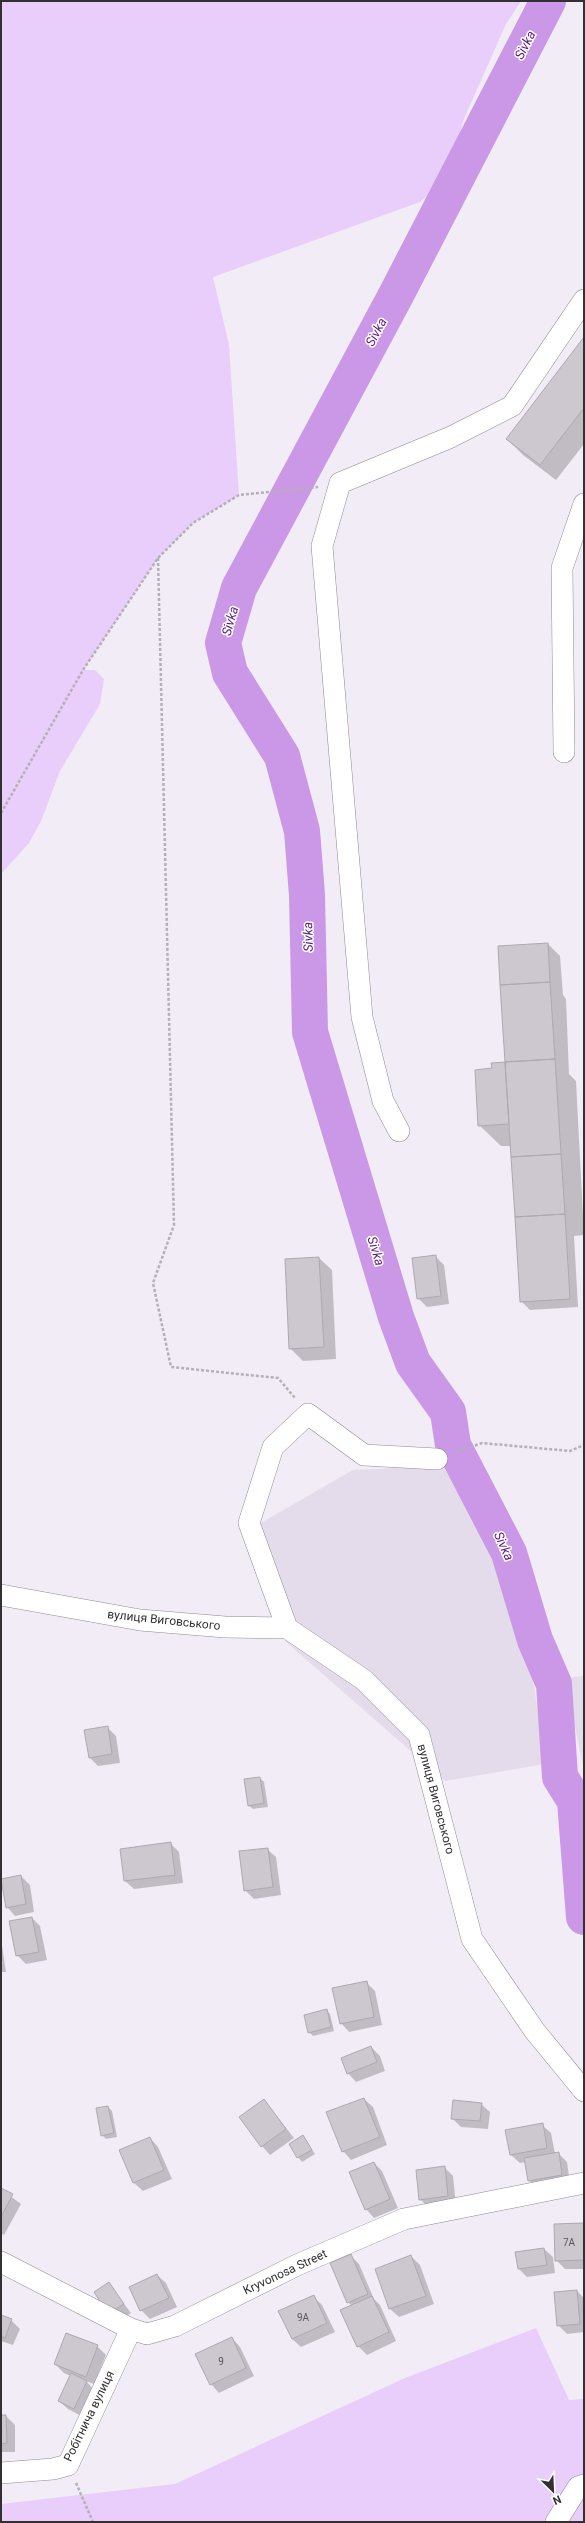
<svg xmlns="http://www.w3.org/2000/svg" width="585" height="2523" font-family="Roboto,sans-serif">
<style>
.built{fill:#e5dceb}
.green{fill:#e9cdfa}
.shadow{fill:#0003}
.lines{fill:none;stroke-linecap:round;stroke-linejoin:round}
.river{stroke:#ca98e6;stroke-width:36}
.building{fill:#cdc7d0;stroke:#ada8b1}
.minor-casing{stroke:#8f8a92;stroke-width:22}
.path{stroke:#b5b0b8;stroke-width:2.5;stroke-dasharray:3 2;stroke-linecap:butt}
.minor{stroke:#fff;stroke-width:21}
.labels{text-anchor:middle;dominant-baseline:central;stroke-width:3;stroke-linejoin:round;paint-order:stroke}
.number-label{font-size:10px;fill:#5a565b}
.street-label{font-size:12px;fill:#333034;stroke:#fff}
.water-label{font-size:13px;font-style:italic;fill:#5b1c78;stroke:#fff}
</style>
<rect width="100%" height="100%" fill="#f2ecf6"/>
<path class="built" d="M443,1466L495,1557L529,1649L545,1764L445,1781L285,1641L259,1524L353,1470Z
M584,1676V1771L565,1678Z"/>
<path class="green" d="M1,1H521L506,24L463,121L449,176L420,202L213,277L229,345L239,495L193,523L158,558L83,670H95L104,679L100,704L60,771L41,821L29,843L1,874Z
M536,2328L569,2400L584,2399V2522H1V2504L175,2484L405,2378Z"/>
<path class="shadow" d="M584,339V444L556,480L523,455L507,439Z
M548,944L560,956L563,995L566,999L569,1074L576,1081L584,1235L574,1236L578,1307L530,1310L521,1301L511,1146H501L479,1125L493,1069L506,1063Z
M435,1256L444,1265L449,1304L427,1307L418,1298Z
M319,1258L332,1270L336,1359L303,1361L290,1348Z
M107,1727L116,1736L120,1763L98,1766L89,1757Z
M260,1778L264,1782L268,1807L253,1809L248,1805Z
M170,1843L179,1852L183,1883L134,1889L125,1881Z
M267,1849L276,1857L281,1895L254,1899L245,1890Z
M21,1876L30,1885L34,1912L15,1916L7,1907Z
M32,1918L40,1926L47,1960L26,1964L17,1955Z
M1,1939L6,1972H1V1964L3,1963L1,1962Z
M366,1982L375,1991L382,2025L349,2032L341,2023Z
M326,2010L330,2014L334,2031L313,2036L309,2032Z
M371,2047L380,2056L385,2071L356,2082L348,2073Z
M364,2099L373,2107L387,2145L351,2160L343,2151Z
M264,2100L294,2138L270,2155L262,2146Z
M481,2104L490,2112L488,2129L461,2127L452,2118Z
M108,2107L112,2111L117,2137L106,2139L102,2135Z
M542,2125L551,2133L555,2154L558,2153L567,2162L570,2183L537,2189L529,2180L526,2162L520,2163L511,2155Z
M303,2136L315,2154L302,2162L298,2157Z
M150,2138L158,2147L172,2179L143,2191L134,2183L121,2151Z
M374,2163L382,2171L398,2208L374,2218L366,2209Z
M444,2167L453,2176L456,2205L429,2208L420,2199Z
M1,2189L21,2204L4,2235L1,2233Z
M584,2224V2269H565L556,2260Z
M544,2249L553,2257L555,2273L527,2277L519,2269Z
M350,2255L359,2264L374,2299L380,2305L396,2341L367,2355L358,2346L352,2306L348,2302Z
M411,2256L420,2265L434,2304L399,2317L390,2309L376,2269Z
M157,2275L166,2283L177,2307L150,2319L141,2310Z
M109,2284L131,2313L118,2322Z
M577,2291L584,2298V2332L567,2334L558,2325Z
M313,2296L322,2305L335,2332L301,2347L292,2339L280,2311Z
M1,2316L11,2320L20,2329L13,2345L1,2341Z
M232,2338L240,2347L254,2376L219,2393L211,2384Z
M97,2346L106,2355L94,2384L86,2381L95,2391L83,2417L68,2409L59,2401L71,2376L64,2373L55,2364Z
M1,2416H6L15,2425V2452H1Z"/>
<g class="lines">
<path class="river" d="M548,1L396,295L239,588L223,643L230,673L282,756L302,831L307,895L310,1032L396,1317L413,1363L448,1412L453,1445L509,1553L535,1640L554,1684L560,1777L575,1801L584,1917"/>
</g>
<path class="building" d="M584,337V408L540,465L506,439Z
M548,943L550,982L500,985L498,946Z
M550,982L555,1059L505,1062L500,985Z
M555,1059L561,1154L511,1157L505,1062Z
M505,1062L509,1124L478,1126L475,1070L492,1068L491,1063Z
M561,1154L565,1214L515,1217L511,1157Z
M565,1214L570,1299L520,1302L515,1217Z
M436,1255L441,1296L417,1299L412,1258Z
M319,1257L324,1347L289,1349L285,1259Z
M108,1726L112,1754L89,1758L84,1730Z
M260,1777L264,1803L248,1806L244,1779Z
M171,1842L175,1875L124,1881L120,1849Z
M268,1848L273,1887L244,1891L239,1851Z
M21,1875L26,1904L6,1908L1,1879Z
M32,1917L39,1952L16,1956L9,1921Z
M367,1981L374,2017L340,2024L332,1988Z
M327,2009L331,2027L308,2033L304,2015Z
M371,2046L377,2062L347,2074L341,2058Z
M364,2098L380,2137L342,2152L326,2112Z
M264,2099L286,2129L261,2147L239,2117Z
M453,2100L482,2103L480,2121L451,2119Z
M108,2106L114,2133L101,2136L96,2108Z
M543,2123L547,2148L510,2155L505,2130Z
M303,2135L312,2150L297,2158L289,2144Z
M150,2137L164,2170L133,2183L119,2150Z
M559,2152L562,2175L528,2181L524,2158Z
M374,2162L390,2199L365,2210L349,2172Z
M445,2166L448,2196L419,2200L416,2170Z
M1,2188L13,2194L1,2217Z
M584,2223V2260L555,2261L554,2224Z
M544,2248L547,2265L518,2269L515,2252Z
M351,2254L368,2294L347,2303L330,2263Z
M411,2255L426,2296L389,2309L375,2269Z
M157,2274L169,2298L140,2311L129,2287Z
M109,2282L124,2304L108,2314L94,2292Z
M577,2290L580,2324L557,2326L554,2292Z
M314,2295L327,2323L292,2339L278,2311Z
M372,2296L389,2332L357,2347L340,2310Z
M1,2315L12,2319L5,2338L1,2336Z
M66,2333L98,2345L86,2377L54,2364Z
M232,2337L246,2368L210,2385L195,2354Z
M71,2373L87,2381L74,2409L58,2401Z
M1,2415H6L7,2443L1,2444Z"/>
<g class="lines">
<defs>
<path id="minor" d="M564,752L562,568L584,504
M399,1131L383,1101L362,1017L322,546L340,483L451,437L512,406L584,300
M1,1595L140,1620L225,1627L287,1628L364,1680L419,1735L472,1939L534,2030L584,2091
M287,1628L249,1523L273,1447L308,1414L364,1455L437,1459
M1,2262L131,2329L147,2334L175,2326L297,2265L404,2219L584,2183
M1,2473L53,2469L68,2465L131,2329
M556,2522L578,2487L584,2485"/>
</defs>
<use href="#minor" class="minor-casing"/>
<path class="path" d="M158,558L174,1225L153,1283L171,1367L278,1378L295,1398
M1,813L83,670L158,558L193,523L239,495L318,487
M456,1452L482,1443L570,1451L584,1445
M76,2483L93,2522"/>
<use href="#minor" class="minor"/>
</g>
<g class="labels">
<g class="number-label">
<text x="569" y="2242">7А</text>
<text x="303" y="2317">9А</text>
<text x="221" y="2361">9</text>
</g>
<g class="street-label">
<text transform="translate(164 1620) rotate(6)">вулиця Виговського</text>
<text transform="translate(436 1799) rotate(75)">вулиця Виговського</text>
<text transform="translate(285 2272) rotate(-25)">Kryvonosa Street</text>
<text transform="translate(89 2416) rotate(-64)">Робітнича вулиця</text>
</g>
<g class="water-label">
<text transform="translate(525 45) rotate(-63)">Sivka</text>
<text transform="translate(376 332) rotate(-62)">Sivka</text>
<text transform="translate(230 621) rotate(-74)">Sivka</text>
<text transform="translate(308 937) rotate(-91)">Sivka</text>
<text transform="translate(376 1251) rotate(73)">Sivka</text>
<text transform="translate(504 1546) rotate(66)">Sivka</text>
</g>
</g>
<rect width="585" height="2523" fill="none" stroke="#333034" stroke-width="4"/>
<g transform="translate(553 2491) rotate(156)" stroke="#ffffff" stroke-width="3" paint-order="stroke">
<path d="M0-3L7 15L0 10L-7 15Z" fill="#333034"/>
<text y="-6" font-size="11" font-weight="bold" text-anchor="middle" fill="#333034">N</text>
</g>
</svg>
